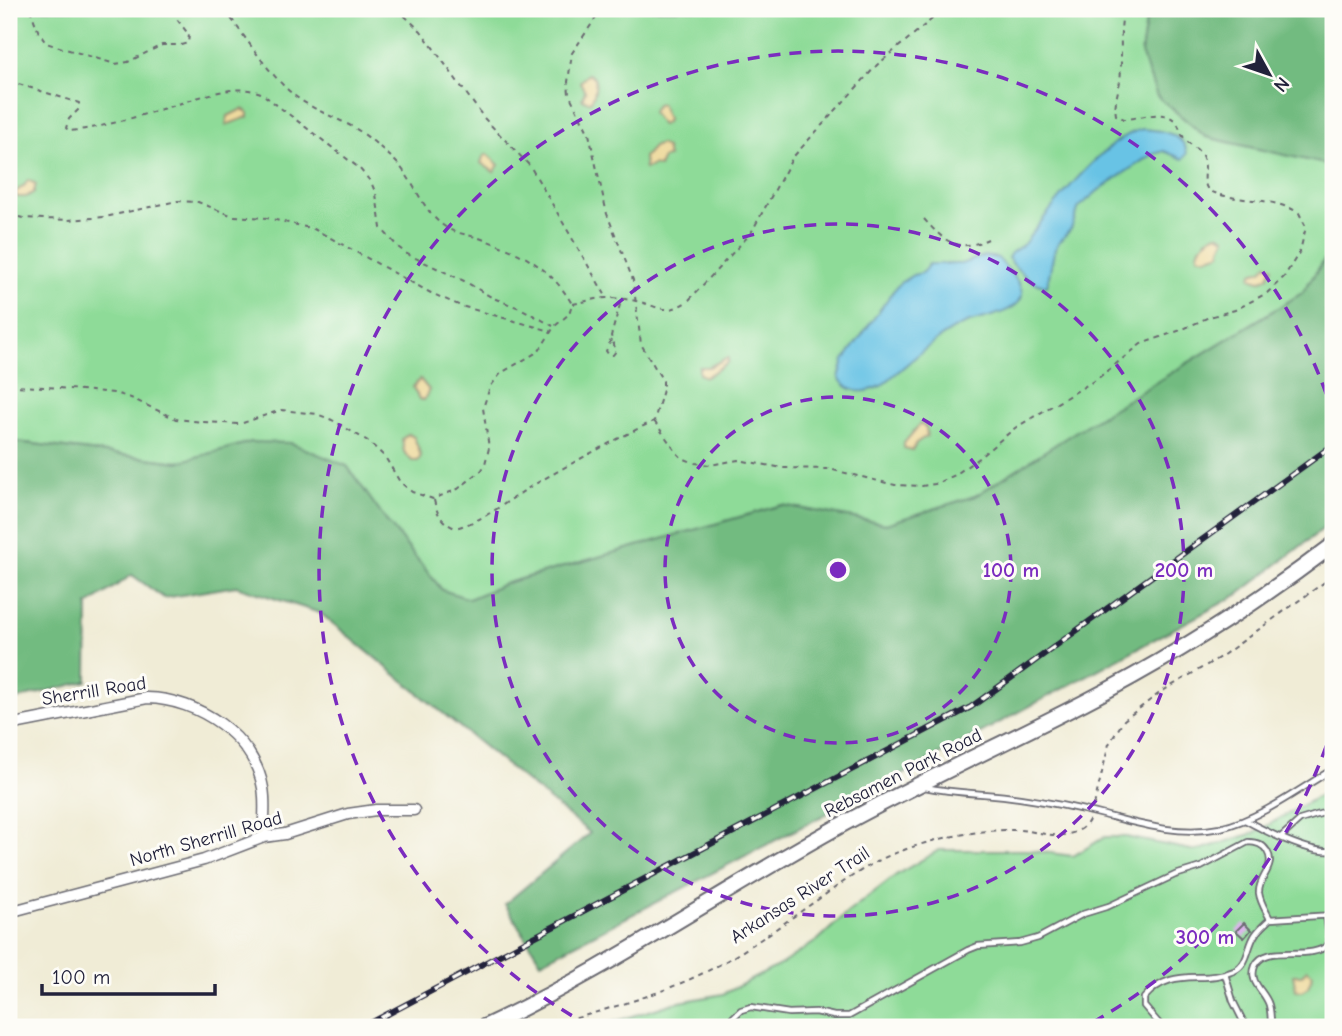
<svg xmlns="http://www.w3.org/2000/svg" width="1342" height="1036" font-family="'Comic Neue',sans-serif">
<style>
.green{fill:#8edb98;stroke:#587e6a;stroke-width:2}
.forest{fill:#72bb80;stroke:#4a6e5e;stroke-width:2}
.sand{fill:#eeda9e;stroke:#887e6c;stroke-width:2}
.water{fill:#67c3e5;stroke:#447290;stroke-width:2}
.building{fill:#dcaaed}
.lines{fill:none;stroke-linecap:round;stroke-linejoin:round}
.lane-casing{stroke:#6a6971;stroke-width:8}
.street-casing{stroke:#6a6971;stroke-width:13}
.secondary-casing{stroke:#6a6971;stroke-width:18}
.path{stroke:#6a6971;stroke-width:2;stroke-dasharray:5 5;stroke-linecap:butt}
.lane{stroke:#fff;stroke-width:4.5}
.street{stroke:#fff;stroke-width:10}
.secondary{stroke:#fff;stroke-width:14}
.rail-casing{stroke:#22223b;stroke-width:6}
.rail{stroke:#fdfcf7;stroke-width:3.5;stroke-dasharray:10;stroke-linecap:butt}
.ring{fill:none;stroke:#7b2cbf;stroke-width:3.5;stroke-dasharray:12 9}
.labels{text-anchor:middle;dominant-baseline:central;stroke-width:6;stroke-linejoin:round;paint-order:stroke}
.street-label{font-size:19px;fill:#22223b;stroke:#fdfcf7}
.centre{fill:#7b2cbf;stroke:#fdfcf7;stroke-width:3.5}
.ring-label{font-size:21px;text-anchor:middle;font-weight:bold;fill:#7b2cbf;stroke:#fdfcf7;stroke-width:6;stroke-linejoin:round;paint-order:stroke}
</style>
<rect width="100%" height="100%" fill="#fdfcf7"/>
<filter id="ink" filterUnits="userSpaceOnUse"><feTurbulence type="fractalNoise" baseFrequency=".0143" numOctaves="2"/><feDisplacementMap in="SourceGraphic" scale="14" xChannelSelector="R" yChannelSelector="G"/><feConvolveMatrix kernelMatrix="1 2 1 2 8 2 1 2 1" color-interpolation-filters="sRGB"/></filter>
<filter id="wash" filterUnits="userSpaceOnUse"><feTurbulence type="fractalNoise" baseFrequency=".00686" numOctaves="4" result="noise"/><feDisplacementMap in="SourceGraphic" scale="28" xChannelSelector="R" yChannelSelector="G"/><feGaussianBlur stdDeviation="1.57" result="paint"/><feColorMatrix in="noise" values="0 0 0 0 0 0 0 0 0 0 0 0 0 0 0 0 0 1.4 0 .05"/><feComposite in="paint" operator="in"/></filter>
<g filter="url(#wash)">
<rect width="100%" height="100%" fill="#f0ecd6"/>
<path class="green" d="M9,9H1148L1141,53L1157,96L1206,137L1329,165L1333,167V247L1302,293L1075,432L975,496L886,524L782,505L507,583L469,599L442,590L384,518L347,466L251,442L179,462L9,441Z
M1333,788V1027H598L674,1003L723,994L780,965L818,940L847,913L896,875L939,850H1027L1073,856L1105,837H1126L1196,851L1254,833Z"/>
<path class="forest" d="M1148,9H1333V167L1329,165L1206,137L1157,96L1141,53Z
M1333,247V521L1239,594L928,761L541,962L505,904L590,833L320,613L236,586L164,598L132,575L88,605L87,681L9,701V441L178,462L251,442L291,443L347,466L384,518L442,590L469,599L507,583L782,505L886,524L975,496L1075,432L1302,293Z"/>
<path class="sand" d="M588,74L594,77C597,84 595,98 589,102L582,99L585,91L580,82Z
M661,104L667,119L666,123L661,125L652,112L656,105Z
M242,109L248,112V117L226,125L228,116Z
M660,144L666,148L668,157L663,158L659,167L653,165L645,169L644,157L653,147Z
M487,154L499,165L494,172L481,163L483,157Z
M28,180L36,184L34,192L26,197H17L15,192L24,186Z
M1218,234L1226,238L1221,248V253L1206,258L1198,256C1197,246 1209,237 1218,234Z
M1267,264L1273,267L1267,278L1259,281L1251,278L1252,273L1262,270Z
M726,358H728V362L706,377L699,374V367H709Z
M420,379L429,390L424,400L419,399L413,387Z
M920,424L926,427L927,436L916,443L913,450L904,448V443Z
M408,434L414,437L421,456L418,461H412L404,452L402,439Z
M1307,969L1313,974L1308,987L1302,991L1296,990L1293,975H1302Z"/>
<path class="water" d="M1142,129C1160,130 1185,133 1187,154L1183,159L1164,151L1151,155L1099,190L1079,207L1071,229L1059,242L1054,252L1047,286C1033,286 1016,269 1008,258L1011,253L1024,244C1048,212 1104,138 1142,129Z
M984,256L998,258C1005,267 1022,282 1022,294C1022,312 981,318 967,323C939,333 905,367 881,386C865,394 849,394 839,378L844,360L894,290L900,283L913,275L922,273L929,264H961Z"/>
<g id="blocks">
<path class="building" d="M1244,923L1251,930L1244,938L1236,931Z"/>
</g>
</g>
<g filter="url(#ink)">
<use href="#blocks" fill-opacity="0" stroke="#6a6971" stroke-width="2"/>
<g class="lines">
<defs>
<path id="lane" d="M925,787C957,794 988,793 1020,798C1048,802 1077,808 1104,815C1143,825 1180,836 1220,828C1260,819 1298,790 1333,769
M1245,820C1265,831 1310,854 1333,851
M1282,836L1300,820L1333,810
M1225,974L1233,1001L1246,1027
M723,1027L741,1010L751,1007L789,1013L816,1012L834,1016H849L968,950L978,946L1020,943L1038,938L1083,914L1109,906L1175,875L1201,867L1248,842C1256,842 1263,844 1267,851C1277,867 1258,877 1259,893C1260,902 1266,911 1270,919
M1162,1027L1144,1006V998C1172,965 1202,985 1234,971C1249,964 1247,947 1255,935C1259,929 1265,924 1270,919L1333,915
M1271,1027C1271,1020 1271,1012 1269,1005C1265,991 1248,983 1255,966C1266,941 1311,964 1330,943L1326,915"/>
<path id="street" d="M9,725L147,698C198,699 254,736 263,788C266,804 263,821 264,837
M9,912L204,860L264,837L285,834L348,814L376,810H414"/>
<path id="secondary" d="M484,1027C609,969 722,890 843,824C922,781 1003,744 1083,703C1171,658 1254,605 1333,545"/>
</defs>
<use href="#lane" class="lane-casing"/>
<use href="#street" class="street-casing"/>
<use href="#secondary" class="secondary-casing"/>
<path class="path" d="M30,9L39,33L46,43L115,64L128,62L162,45H181L188,43L189,35L176,18L177,9
M397,9L421,31L484,118L530,166L607,298
M9,81L79,103V109L69,119L66,128L69,131C104,128 141,115 175,105C201,97 234,83 261,93L359,168L371,182L376,194L381,228L398,247L407,254L464,281L493,298L522,309L553,326
M9,215L23,218L68,220L105,217L177,201L198,202L233,216L267,218L314,229L431,293L461,306L551,331
M924,219C945,242 957,253 988,239
M573,304C584,302 596,298 607,298C615,298 628,299 636,301C659,306 666,317 689,300L751,233L793,157L877,65L944,9
M611,340L606,351L609,355H613L616,351L611,336L621,301
M9,386L47,387L115,393L131,398L176,419L203,422L240,424L281,410L317,414L332,420L368,441L385,457L400,482L412,492L433,499L458,489L482,470L485,464L489,448L483,408L490,387L501,373L539,351L554,327L569,314L572,304C550,266 520,252 479,238C467,234 455,234 444,226C421,210 414,178 393,159C380,147 366,134 351,126C332,116 312,109 295,96C268,74 245,36 224,9
M654,421L677,453L682,458L695,463L710,465L738,460L783,468L829,469L895,485L922,486L935,484L955,475L980,457L1015,428L1097,379L1141,344L1181,330L1209,317L1235,310L1267,293L1284,277L1300,251L1306,227L1299,213C1271,195 1236,204 1208,190C1201,180 1208,169 1203,158C1200,149 1190,146 1184,138C1181,134 1180,128 1177,123C1165,107 1140,119 1124,119L1116,115C1114,103 1118,93 1120,81C1123,57 1118,33 1124,9
M434,500C437,514 441,522 455,528C485,521 509,499 535,484C574,462 614,440 654,421L663,390V381L641,344L633,280L607,214L589,134L569,94L568,82L572,53L602,9
M1094,805L1109,744L1124,720L1161,692L1222,656L1333,576
M547,1027C605,1009 663,995 717,966C754,946 788,920 823,896C848,879 872,861 901,851C939,837 980,829 1020,830C1035,831 1054,838 1068,834C1076,833 1085,828 1089,820"/>
<use href="#lane" class="lane"/>
<use href="#street" class="street"/>
<use href="#secondary" class="secondary"/>
<defs>
<path id="rail" d="M363,1027L971,707L1333,445"/>
</defs>
<use href="#rail" class="rail-casing"/>
<use href="#rail" class="rail"/>
</g>
</g>
<g class="ring">
<circle cx="838" cy="570" r="173"/>
<circle cx="838" cy="570" r="346"/>
<path d="M1333 726A519 519 0 0 1 1086 1026M590 1026A519 519 0 1 1 1333 414"/>
</g>
<g class="labels">
<g class="street-label">
<text transform="translate(94 691) rotate(-9)">Sherrill Road</text>
<text transform="translate(903 773) rotate(-27)">Rebsamen Park Road</text>
<text transform="translate(206 839) rotate(-16)">North Sherrill Road</text>
<text transform="translate(800 895) rotate(-33)">Arkansas River Trail</text>
</g>
</g>
<circle cx="838" cy="570" r="10" class="centre"/>
<g class="ring-label">
<text x="1011" y="577">100 m</text>
<text x="1184" y="577">200 m</text>
<text x="1205" y="944">300 m</text>
</g>
<rect width="1342" height="1036" fill="none" stroke="#fdfcf7" stroke-width="35"/>
<g transform="translate(1269 74) rotate(130)" stroke="#fdfcf7" stroke-width="5" paint-order="stroke">
<path d="M0-5L12 26L0 18L-12 26Z" fill="#22223b"/>
<text y="-10" font-size="19" font-weight="bold" text-anchor="middle" fill="#22223b">N</text>
</g>
<path d="M42 984v10h173v-10" fill="none" stroke="#22223b" stroke-width="3.5"/>
<text x="52" y="984" font-size="21" fill="#22223b" stroke="#fdfcf7" stroke-width="5" paint-order="stroke">100 m</text>
</svg>
